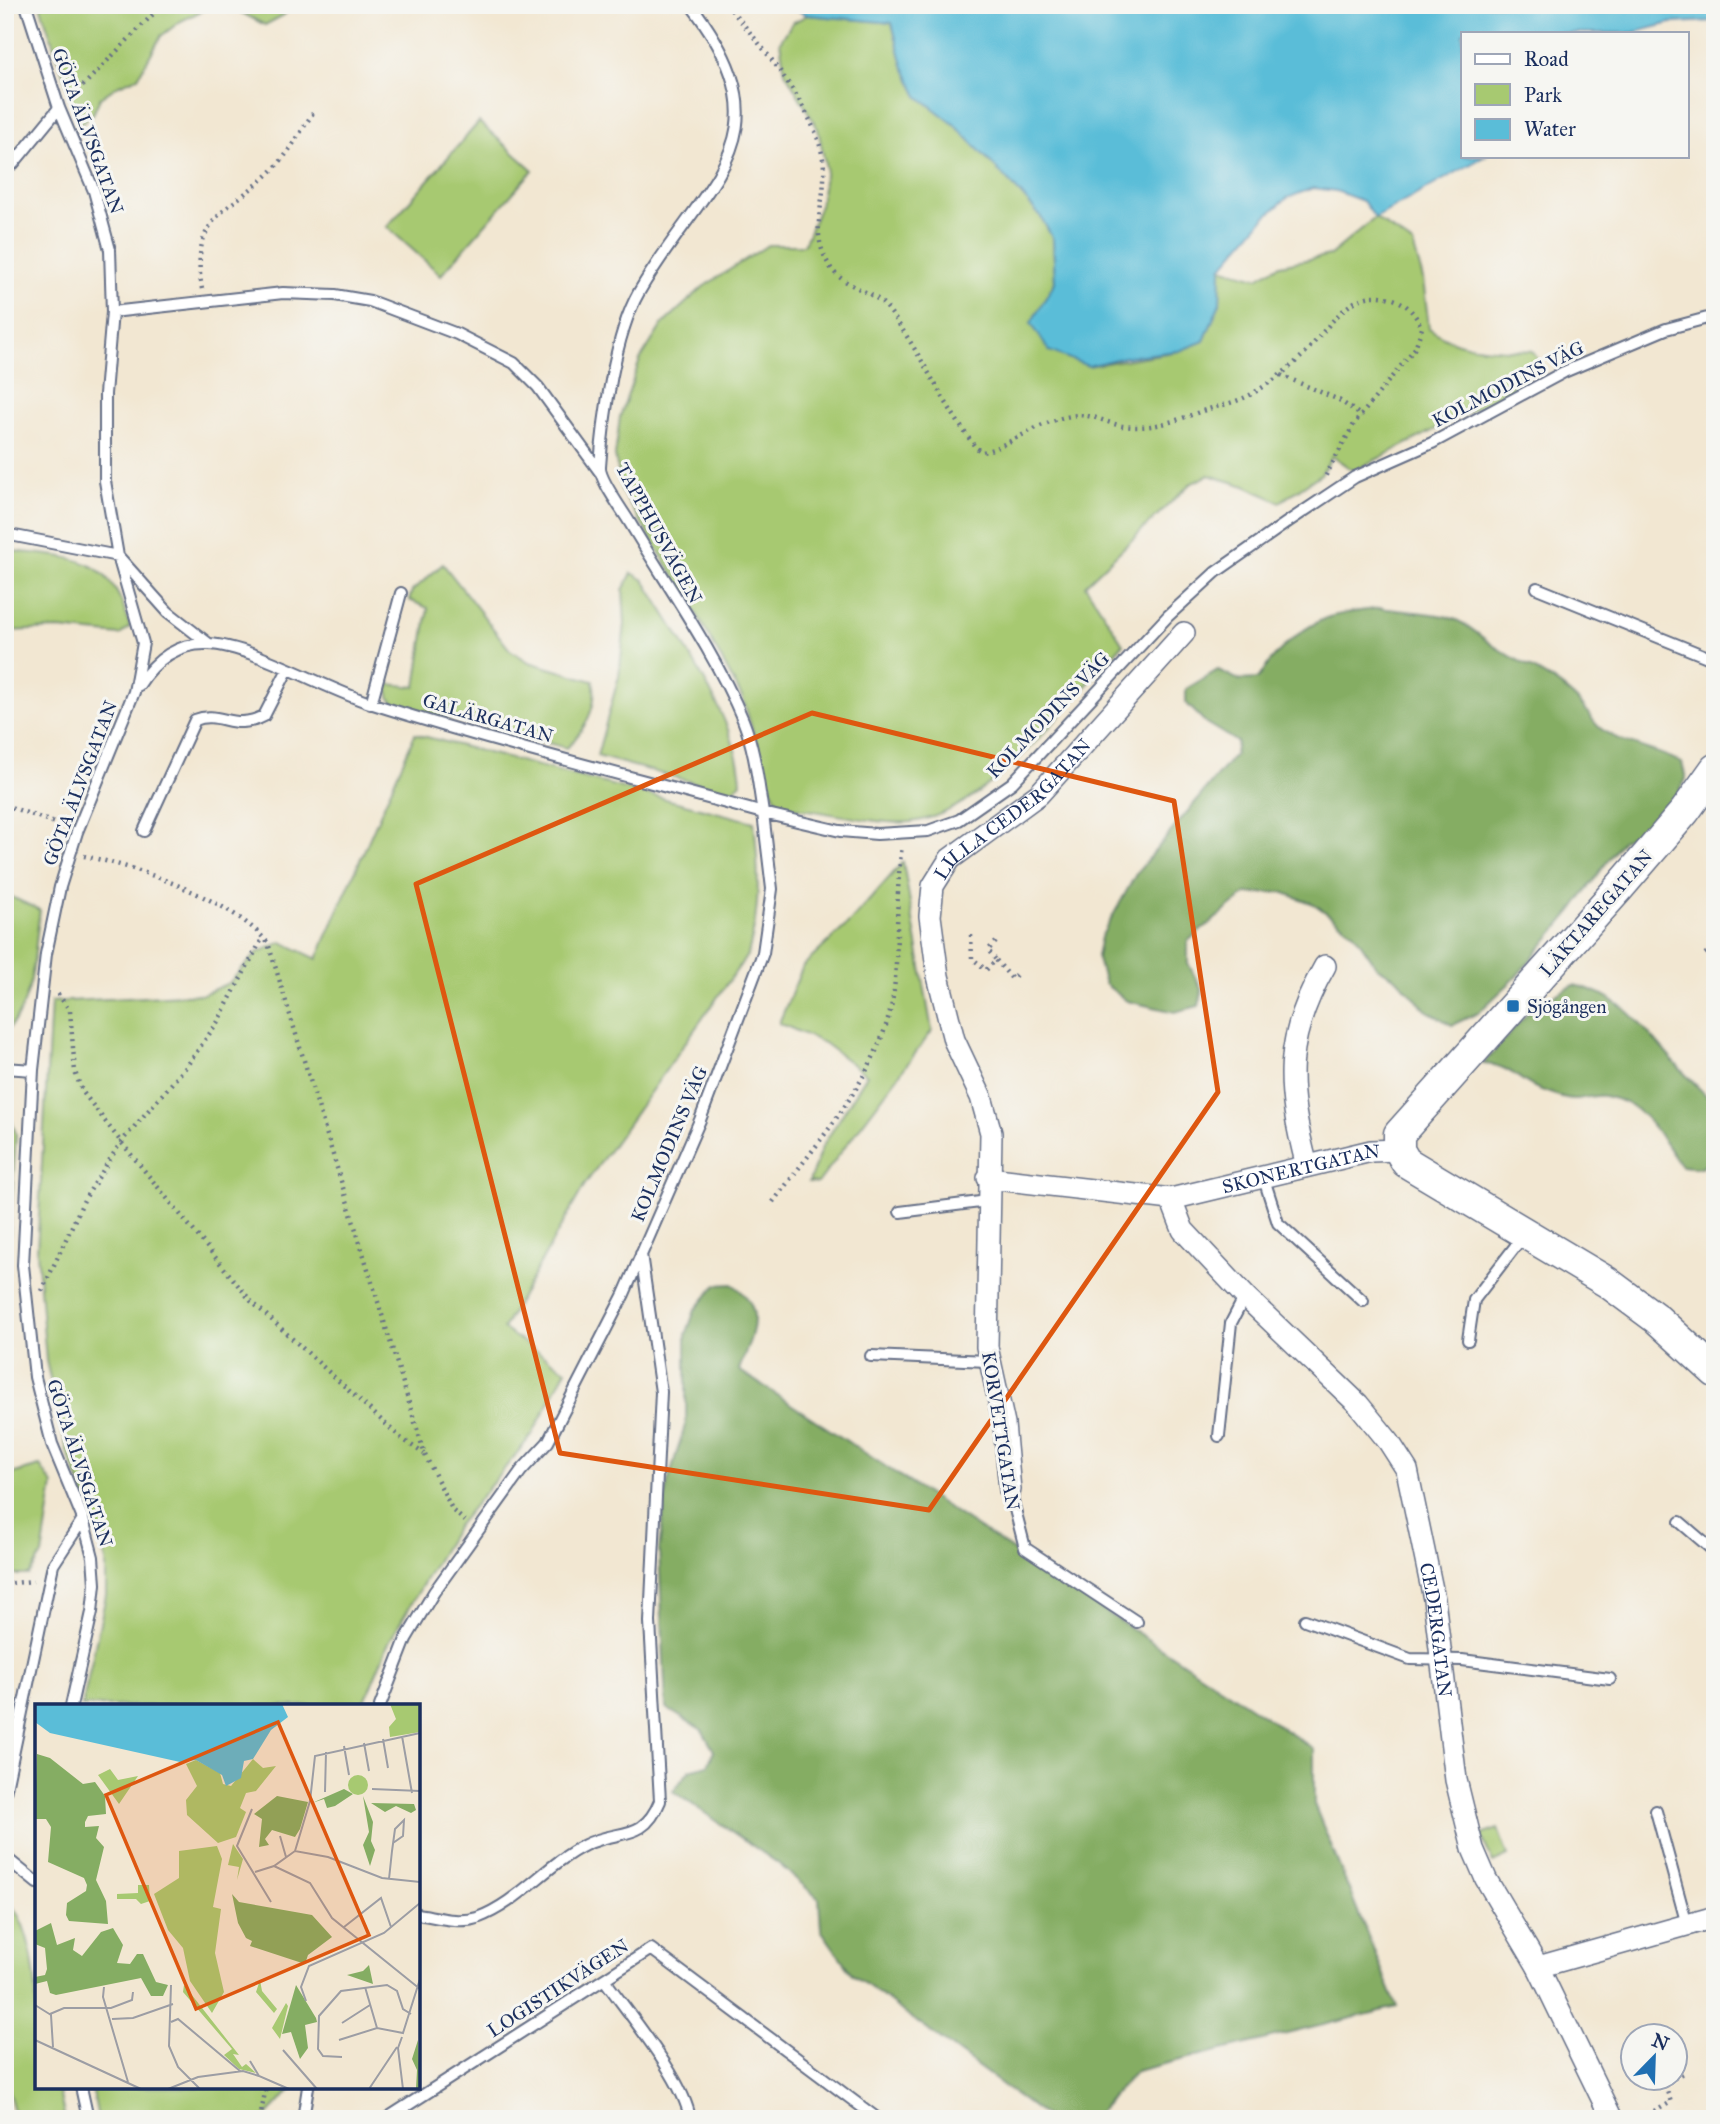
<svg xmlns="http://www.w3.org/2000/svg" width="1720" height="2124" font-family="'IM FELL Great Primer',serif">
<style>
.green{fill:#a7c971;stroke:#617c68;stroke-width:2}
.forest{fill:#85ad63;stroke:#506e60;stroke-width:2}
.water{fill:#5abdd8;stroke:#3a769b;stroke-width:2}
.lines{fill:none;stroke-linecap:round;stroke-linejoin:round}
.lane-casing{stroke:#666f87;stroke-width:14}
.street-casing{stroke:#666f87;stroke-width:24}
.secondary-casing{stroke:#666f87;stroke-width:33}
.path{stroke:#666f87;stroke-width:4.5;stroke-dasharray:2 5;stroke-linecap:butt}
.lane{stroke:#fff;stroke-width:10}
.street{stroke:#fff;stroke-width:21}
.secondary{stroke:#fff;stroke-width:30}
.marked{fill:none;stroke:#de5710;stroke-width:5;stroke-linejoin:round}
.poi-dot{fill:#1f6fb2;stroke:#f6f6f2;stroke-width:2.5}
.labels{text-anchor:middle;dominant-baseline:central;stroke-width:6;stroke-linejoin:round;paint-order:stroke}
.street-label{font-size:19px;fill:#1b2f5e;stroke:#f6f6f2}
.poi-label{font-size:19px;fill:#1b2f5e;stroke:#f6f6f2;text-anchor:start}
.inset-road{fill:none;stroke:#9c9da4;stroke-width:2}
.view{fill:#de5710;fill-opacity:0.15;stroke:#de5710;stroke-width:3.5}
.inset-edge{fill:none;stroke:#1b2f5e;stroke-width:3.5}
</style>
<rect width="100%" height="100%" fill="#f6f6f2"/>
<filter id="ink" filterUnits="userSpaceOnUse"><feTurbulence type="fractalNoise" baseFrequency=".0143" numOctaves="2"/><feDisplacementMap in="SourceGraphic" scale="14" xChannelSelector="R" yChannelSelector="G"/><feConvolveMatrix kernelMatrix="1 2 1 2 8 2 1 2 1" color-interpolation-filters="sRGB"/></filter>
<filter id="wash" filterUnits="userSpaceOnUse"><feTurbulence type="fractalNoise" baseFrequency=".00686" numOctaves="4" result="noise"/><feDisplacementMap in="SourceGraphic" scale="28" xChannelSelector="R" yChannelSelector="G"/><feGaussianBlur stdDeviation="1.57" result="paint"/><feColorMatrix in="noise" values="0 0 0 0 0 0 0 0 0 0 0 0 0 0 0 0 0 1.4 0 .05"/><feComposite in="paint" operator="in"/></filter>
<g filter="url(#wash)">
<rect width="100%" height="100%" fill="#f2e7d2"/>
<path class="green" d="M40,5H213L181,21L161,36L138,77L119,85L100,98L93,114L80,124Z
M227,5H294L284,15L265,25Z
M807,15L892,23L903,65L918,96L955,125L1021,194L1041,217L1053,239L1055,282L1031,323L1088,366L1179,351L1204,341L1220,303L1221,268L1257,278L1280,265L1330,255L1375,218L1413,244L1423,279L1429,328C1458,351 1496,349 1532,351L1540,362L1508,392L1354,471L1332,456L1321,474L1280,502L1245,486L1209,475L1190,484L1085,585L1123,644C1072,699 988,814 911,822C879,825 827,812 794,808L777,801L768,782L743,699L693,607L622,492L615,456L620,417L640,360L662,325L703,287L768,245H804L820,205L826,169L818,129L785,72L780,42L792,23Z
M479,122L533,170L441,275L387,227Z
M5,550C74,559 110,551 130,627L120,635L59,629L5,631Z
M443,564L510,650L529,662L593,681C599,706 585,729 567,748L395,704L389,697V684L416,687L428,608L409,600L412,591Z
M632,573L644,580C676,634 739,722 741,783L733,790L725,791L597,756L619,676L625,624L623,590Z
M415,734L754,822C759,869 761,908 748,954L584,1186L503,1329L566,1370L532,1435L457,1526L389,1642L363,1706H82L106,1595V1561L97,1527L67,1451L46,1361L37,1251L51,1002L203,994L229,983L257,953L282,942L317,959Z
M903,862L932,1031L818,1183L809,1182L822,1147L867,1075L824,1043L779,1023L803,966L850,922Z
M5,894L40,910C33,953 37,999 5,1033Z
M5,1101L16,1134L9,1242L5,1243Z
M40,1466L53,1485L42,1555L29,1575H5V1483L15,1473Z
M1498,1829L1508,1856L1493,1863L1481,1835Z
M5,1899C44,1930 37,2040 37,2087H58L65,2119H16L5,2078Z
M92,2087H294L264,2119H98Z"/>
<path class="forest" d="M1380,608C1401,611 1423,612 1444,616C1464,620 1478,635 1494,646C1523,665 1555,677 1579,702C1587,709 1591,720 1599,727C1617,744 1658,749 1682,763L1686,779L1672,806L1652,824L1622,841L1572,911L1515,978L1478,1013L1452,1025L1426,1010L1396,978L1377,967L1353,932L1314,904L1282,892L1246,894L1188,941V963L1202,991L1199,1006L1175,1012L1127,1001L1105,984L1097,956L1101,937L1136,874L1235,754L1237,742L1206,723L1186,703V689L1218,670L1239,680L1258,679C1274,653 1298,630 1326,618C1342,612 1363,611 1380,608Z
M1574,985C1622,994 1644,1029 1675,1063C1687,1077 1700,1089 1713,1102L1714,1158L1701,1168L1681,1166C1658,1136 1648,1104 1604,1096C1594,1094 1582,1100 1572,1099C1562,1098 1550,1093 1541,1090C1517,1081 1512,1065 1483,1064L1534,1006Z
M732,1284C769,1309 751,1335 739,1370L1314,1749V1804L1397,2007L1136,2071L1092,2119H1049L852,1974L821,1930L819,1899L779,1864L673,1791L690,1770L708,1765L714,1751L702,1730L666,1708L659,1550L667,1485L686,1422V1335L695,1310L716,1285Z"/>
<path class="water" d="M787,5H1715V21L1671,23L1632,33H1463V156H1485L1375,218L1363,201L1336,191L1313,188L1287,198L1264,218L1221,268L1220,303L1204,341L1179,351L1125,357L1088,366L1049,351L1031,323L1055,282L1053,239L1041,217L1021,194L955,125L918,96L903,65L892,23L807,15Z"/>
</g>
<g filter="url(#ink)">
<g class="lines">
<defs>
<path id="lane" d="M26,5L59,108L94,191L110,250L112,312L105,394V481L118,556L143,643L134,692L77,832L60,887L46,954L33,1070L23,1265L35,1377L52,1444L83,1519L93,1557L95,1584L92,1612L71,1706
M13,164L59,108
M112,312L283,293L335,295L370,301L457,334L514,363L538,387L600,472
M5,534L118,556L168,612L209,644
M1537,588L1715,660
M139,685C155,660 177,643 208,644C251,645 327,690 373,704C502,745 633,777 763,813C758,782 755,750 743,720C714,651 668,587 630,523C623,511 599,479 600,467C603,418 615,334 639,292C704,179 794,139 691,5
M371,704L401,593
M144,831L195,720C220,710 233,732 264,716L287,671
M5,1068L33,1070
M1263,1176L1278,1223L1363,1301
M900,1212L988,1201
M1468,1340L1474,1300L1524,1235
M871,1356L988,1361
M1219,1436L1231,1323L1245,1296
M1010,1490L1025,1548L1137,1622
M1680,1522L1715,1552
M1305,1620L1410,1659L1462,1660L1610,1679
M380,1706L406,1639L434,1592L521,1471L548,1442L624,1294L700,1120L763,953L772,889L763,813L840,831L877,834L928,831L959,820L1012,783L1168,616L1216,572L1289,521L1355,477L1432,443L1564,372L1666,329L1715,316
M5,1793L53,1565L83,1519
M1656,1811L1687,1925
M5,1857L37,1883
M418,1914C437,1917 459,1924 477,1918C518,1903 547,1864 585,1845C619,1828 643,1843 660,1801L650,1622L661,1392L641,1254
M604,1979C628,2013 685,2081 690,2119
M81,2087L88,2119
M303,2119L308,2087
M386,2119L651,1949L878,2119"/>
<g id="street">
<path d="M1307,1166C1286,1086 1283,1039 1325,966"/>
<path id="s1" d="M988,1178L1171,1199L1371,1151L1399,1150"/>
<path id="s2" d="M1171,1199L1183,1230L1245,1296L1358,1404L1389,1442L1407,1470L1434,1599L1456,1780L1473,1849L1486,1879L1538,1967L1612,2119"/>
<path id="s3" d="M1010,1490L1004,1424L987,1347L991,1133L981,1097L954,1040L938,976L930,916L933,886L950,859L1039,794L1184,633"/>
<path d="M1538,1967L1715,1917"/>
</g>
<path id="secondary" d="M1715,769L1685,811L1619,888L1399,1134V1150L1406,1162L1607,1282L1657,1319L1715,1372"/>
</defs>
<use href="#lane" class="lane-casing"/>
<use href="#street" class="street-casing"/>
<use href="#secondary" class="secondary-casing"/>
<path class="path" d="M727,5C761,45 821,114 824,168C826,205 808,229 829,265C842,288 873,289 888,309C921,353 943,404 976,448L983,452L993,449C1018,439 1045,420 1071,416C1090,412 1105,423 1123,426C1154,430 1177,420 1205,410C1222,405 1239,402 1255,392C1272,382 1287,370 1301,357C1327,332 1350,283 1393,299C1408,304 1415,314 1422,328L1415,348L1354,424L1325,477
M73,96L162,5
M202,289C188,210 238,210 279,163C292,148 302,129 313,113
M1281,375L1339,400L1362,416
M5,805L63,826
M84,856C138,867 233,900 268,943L425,1455L453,1511L465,1521
M971,935L972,958L986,970L996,960L1012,979L1019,972
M996,942L988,950L996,960
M1705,954L1715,946
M58,994L70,1011L75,1072L82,1091L121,1142L251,1301L401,1438L424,1454
M773,1202C819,1140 884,1070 894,990C899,942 895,894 902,846
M42,1291L84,1200L121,1142L186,1067L217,1023L263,937
M5,1584L33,1581
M1674,2078L1686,2071
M260,2119L266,2087
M1642,2119L1671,2102L1662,2078"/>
<use href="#lane" class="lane"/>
<use href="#street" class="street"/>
<use href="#secondary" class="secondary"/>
</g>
</g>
<path class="marked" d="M812,713L1174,801L1218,1092L929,1510L560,1453L416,884Z"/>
<rect class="poi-dot" x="1506" y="999" width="14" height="14" rx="3.5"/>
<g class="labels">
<g class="street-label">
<text transform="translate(88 131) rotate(70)">GÖTA ÄLVSGATAN</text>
<text transform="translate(1508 384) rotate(-27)">KOLMODINS VÄG</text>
<text transform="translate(659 533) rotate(61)">TAPPHUSVÄGEN</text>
<text transform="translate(1048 715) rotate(-46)">KOLMODINS VÄG</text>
<text transform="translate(488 718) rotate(16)">GALÄRGATAN</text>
<text transform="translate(80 783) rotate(-69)">GÖTA ÄLVSGATAN</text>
<text stroke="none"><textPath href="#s3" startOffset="728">LILLA CEDERGATAN</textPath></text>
<text transform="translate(1596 913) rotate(-49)">LÄKTAREGATAN</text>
<text transform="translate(669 1144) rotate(-67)">KOLMODINS VÄG</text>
<text stroke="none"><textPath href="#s1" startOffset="318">SKONERTGATAN</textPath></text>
<text transform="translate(1001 1431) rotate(81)">KORVETTGATAN</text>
<text transform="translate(80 1463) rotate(72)">GÖTA ÄLVSGATAN</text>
<text stroke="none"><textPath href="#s2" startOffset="525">CEDERGATAN</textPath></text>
<text transform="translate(558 1988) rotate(-33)">LOGISTIKVÄGEN</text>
</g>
<g class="poi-label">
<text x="1527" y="1006">Sjögången</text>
</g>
</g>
<g transform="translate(35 1704)">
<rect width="385" height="385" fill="#f2e7d2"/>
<path d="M355,0H385V28L355,33L354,23L361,15ZM218,55L228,64L241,62L221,87L211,89L205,104L211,108L201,133L183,139L152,111L151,96L162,82L151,60L161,56L185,69L188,80L196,82ZM75,65L83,76L103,72L84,100L63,71ZM313 81a10 10 0 1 1 20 0a10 10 0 1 1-20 0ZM198,140L208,155L202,176L204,163L193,161ZM182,142L187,155L178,203L186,205L180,249L189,288L177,309L155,277L148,244L133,226L119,190L144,174V147ZM103,181H114L115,197L106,200L101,195H82V190L103,189ZM225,276L227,287L242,305L239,309L221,288ZM149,281L204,351L198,350L207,363L211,360L221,369L204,365L189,351L197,345L148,288ZM251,299L253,302L245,335L237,324Z" fill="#a7c971"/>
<path d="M2,50L15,54L48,80L60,78L70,92L71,110L53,112L50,118V123L64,122L61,134L69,143L61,176L71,197L73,220L34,217L31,211L32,199L51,187L52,181L49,174L13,158L16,123L11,115H0ZM309,85L318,90L300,102L292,104L289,95L277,99ZM242,92L273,98L265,125L260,133L237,126L230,135L234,141L224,143L227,115L219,110ZM328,92L338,118L336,137L340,146L335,162L328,141L334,128ZM336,99L379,100L381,106L376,109L361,102L350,108ZM197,190L204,198L277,211L297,233L273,251L270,260L215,242L217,237L211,234L203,219ZM16,219L22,241L40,234L38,246L47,252L66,228L78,224L88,241L82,259L95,260L102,250H108L121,278L133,281L128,292H116L106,274L21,291L15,289L12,277L0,280V273L10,271L12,265L10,244L0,240V227ZM334,261L338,280L312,271L328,267ZM261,281L281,314L282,318L270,321L273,344L265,355L256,328L247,330ZM383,336L385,385H381L382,366L377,355Z" fill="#85ad63"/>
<path d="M0,0H247L253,13L236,26L218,55L209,57L206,74L191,82L187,71L161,56L145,58L15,29L0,18Z" fill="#5abdd8"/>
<path class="inset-road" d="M367,32L377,89M348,35L353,64M329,39L334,67M309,42L314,71M337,85L385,87M290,88L291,48M217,105L202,142L236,198M245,132L251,153M260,147L275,97L280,52L385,29M239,162L275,179L297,214L385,285M220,168L239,162L260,147L293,153L347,174L385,178M354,175L357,147L360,125L369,116L368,132L358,139M309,223L346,194L356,223M136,281L134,342L143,363L165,385M69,283L68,293L93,378M330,283L342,324M271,297L266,283L274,262L349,229L385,199M0,301L16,311L18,343M15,310L29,304H76L97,296L98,288M77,315L98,314L138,300M136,318L143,315L205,367M307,319L335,301M367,333L363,344L368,385M0,336L106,385M304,336L342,324L368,329L385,275M248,346L282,385M307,353L288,352L283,345L284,312L306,287L352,281L362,287L368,305L376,310M215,357L224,372L254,385M133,385L163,373L208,367L224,372M334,385L362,343"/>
<path class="view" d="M243,18L334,231L161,305L71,91Z"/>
<rect width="385" height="385" class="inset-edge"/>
</g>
<rect width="1720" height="2124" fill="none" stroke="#f6f6f2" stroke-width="28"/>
<rect x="1461" y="32" width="228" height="126" fill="#f6f6f2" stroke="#9ea6b7" stroke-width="2"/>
<rect x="1475" y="54" width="35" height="10" fill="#ffffff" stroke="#9ea6b7" stroke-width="2"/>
<text x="1524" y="66" font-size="21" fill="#1b2f5e">Road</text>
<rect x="1475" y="84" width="35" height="21" fill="#a7c971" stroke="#9ea6b7" stroke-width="2"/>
<text x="1524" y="102" font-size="21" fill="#1b2f5e">Park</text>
<rect x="1475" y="119" width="35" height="21" fill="#5abdd8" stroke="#9ea6b7" stroke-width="2"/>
<text x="1524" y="136" font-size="21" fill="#1b2f5e">Water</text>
<g transform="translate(1654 2057) rotate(23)"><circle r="33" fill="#f6f6f2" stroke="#9ea6b7" stroke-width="2"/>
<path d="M0-5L12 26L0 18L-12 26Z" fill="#1f6fb2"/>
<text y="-10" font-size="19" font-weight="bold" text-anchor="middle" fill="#1b2f5e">N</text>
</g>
</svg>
